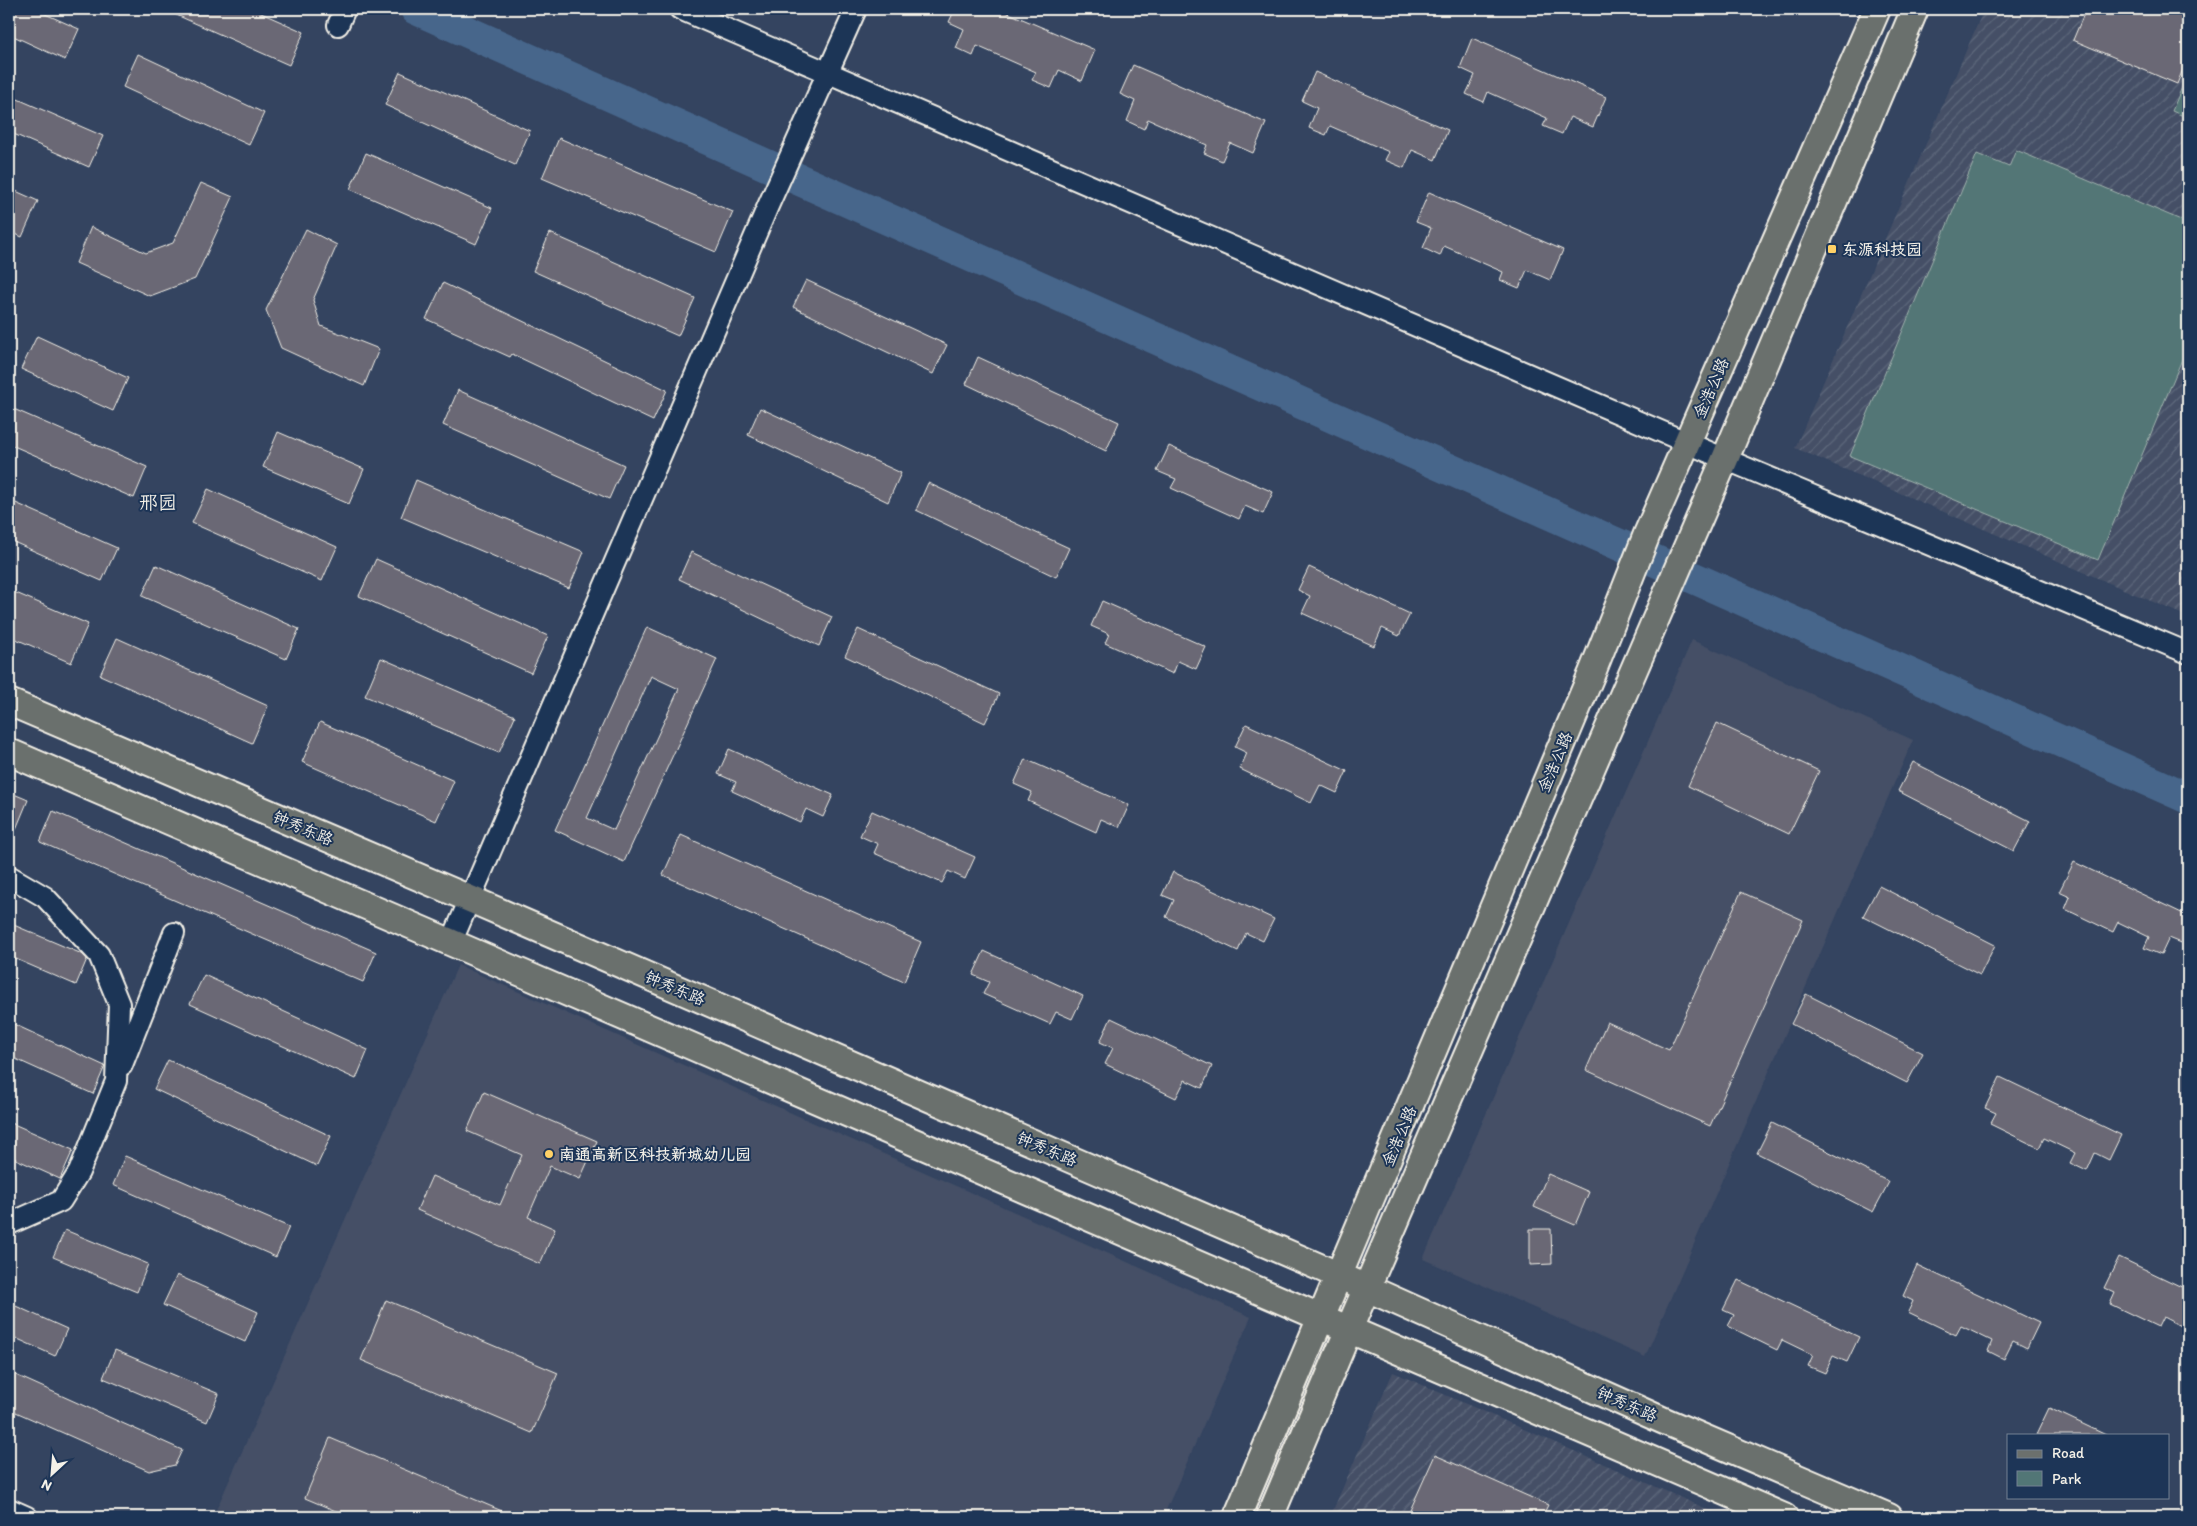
<svg xmlns="http://www.w3.org/2000/svg" width="2197" height="1526" font-family="Itim,'LXGW WenKai TC',sans-serif">
<style>
.built{fill:#444f66}
.industrial{fill:url(#industrial-furrows)}
.green{fill:#527676;stroke:#a3b4af}
.lines{fill:none;stroke-linecap:round;stroke-linejoin:round}
.river{stroke:#46668b;stroke-width:32}
.building{fill:#6a6874;stroke:#f4f1e8;fill-rule:evenodd}
.minor-casing{stroke:#f4f1e8;stroke-width:24}
.major-casing{stroke:#f4f1e8;stroke-width:30}
.minor{stroke:#1d3557;stroke-width:20}
.major{stroke:#6b706d;stroke-width:26}
.poi-dot{fill:#ffd166;stroke:#1d3557;stroke-width:2}
.labels{text-anchor:middle;dominant-baseline:central;stroke-width:4;stroke-linejoin:round;paint-order:stroke}
.poi-label{font-size:16px;font-weight:bold;fill:#f4f1e8;stroke:#1d3557;text-anchor:start}
.street-label{font-size:16px;fill:#f4f1e8;stroke:#1d3557}
.quarter-label{font-size:19px;fill:#f4f1e8;stroke:#1d3557}
</style>
<defs>
<pattern id="industrial-furrows" width="10" height="10" patternUnits="userSpaceOnUse" patternTransform="scale(1.25)"><rect width="10" height="10" fill="#444f66"/><path d="M-1 1l2-2M0 10L10 0M9 11l2-2" fill="none" stroke="#60697c"/></pattern>
</defs>
<rect width="100%" height="100%" fill="#344460"/>
<filter id="ink" filterUnits="userSpaceOnUse"><feTurbulence type="fractalNoise" baseFrequency=".02" numOctaves="2"/><feDisplacementMap in="SourceGraphic" scale="10" xChannelSelector="R" yChannelSelector="G"/><feConvolveMatrix kernelMatrix="1 2 1 2 8 2 1 2 1" color-interpolation-filters="sRGB"/></filter>
<g filter="url(#ink)">
<path class="built" d="M1692,640L1913,740L1645,1357L1423,1259Z
M458,965L1251,1317L1163,1517H213Z"/>
<path class="industrial" d="M1984,9H2188V617L1795,448Z
M1393,1372L1725,1517H1330Z"/>
<path class="green" d="M2188,73V118L2172,111Z
M2016,150L2188,223V345L2098,560L1850,456L1977,154L2009,167Z"/>
<g class="lines">
<path class="river" d="M416,9L2188,798"/>
</g>
<path class="building" d="M9,9H34L79,29L65,60L9,34Z
M163,9H252L304,32L289,65Z
M955,9H999L1095,50L1082,81L1059,70L1051,88L1032,80L1036,72L977,46L973,56L956,48L964,29L949,22Z
M2086,9H2181L2188,12V57L2177,84L2073,40Z
M1472,38L1606,97L1593,127L1570,117L1562,134L1543,126L1547,118L1488,92L1484,102L1466,94L1475,75L1460,68Z
M138,54L264,113L249,145L123,87Z
M1133,65L1266,123L1253,153L1230,143L1222,161L1204,153L1207,145L1148,119L1144,129L1127,121L1135,101L1120,94Z
M400,72L530,131L515,165L385,105Z
M1315,72L1448,130L1435,160L1412,150L1404,168L1385,160L1389,152L1330,126L1326,135L1309,128L1317,108L1302,101Z
M13,97L103,136L89,167L9,132V108Z
M559,138L733,212L716,252L542,178Z
M366,153L492,208L476,244L350,189Z
M201,183L233,197L195,279L150,296L76,263L91,227L146,253L173,243Z
M9,188L38,201L22,237L9,231Z
M1429,192L1563,250L1550,280L1527,270L1519,288L1500,280L1503,272L1444,246L1440,256L1423,248L1431,228L1416,222Z
M306,229L337,245L313,300L321,326L379,349L364,386L281,348L266,310Z
M550,233L695,298L678,336L533,271Z
M806,280L947,345L933,374L793,307Z
M443,283L667,390L653,421L512,354L510,357L426,319Z
M37,336L128,378L113,411L21,369Z
M978,357L1119,422L1106,451L966,384Z
M458,390L624,465L609,499L443,425Z
M9,407L147,467L134,498L9,444Z
M760,408L901,473L888,502L748,435Z
M278,432L364,469L349,504L263,467Z
M1169,446L1273,492L1263,514L1245,506L1239,519L1171,488L1176,479L1157,471Z
M416,480L584,552L569,588L401,517Z
M928,483L1069,548L1056,577L916,510Z
M208,489L337,547L322,581L192,523Z
M9,500L117,548L102,581L9,540Z
M691,552L832,617L819,646L679,579Z
M376,559L548,636L531,673L359,596Z
M156,565L299,629L286,659L142,596Z
M1309,567L1410,614L1399,636L1382,628L1374,646L1302,613L1310,596L1298,590Z
M9,590L88,624L71,663L9,636Z
M1102,601L1206,647L1196,669L1178,661L1173,674L1105,643L1109,634L1091,626Z
M647,627L717,659L624,862L555,830ZM651,676L679,689L614,830L587,818Z
M858,629L999,694L985,723L845,656Z
M117,638L268,706L252,743L100,675Z
M381,658L515,716L499,753L365,696Z
M320,722L454,781L436,821L302,762Z
M1717,723L1819,771L1789,834L1688,786Z
M1246,724L1347,771L1337,793L1320,785L1311,803L1240,769L1247,753L1235,747Z
M729,749L833,795L823,817L806,809L800,822L732,791L736,782L718,774Z
M1025,759L1129,805L1119,827L1101,819L1096,832L1028,801L1032,792L1014,784Z
M1913,762L2030,821L2014,851L1898,791Z
M9,792L28,800L9,846Z
M53,811L376,952L363,982L40,842Z
M872,811L975,857L965,879L948,871L942,883L874,853L878,844L860,836Z
M681,835L921,942L904,982L663,875Z
M2074,862L2188,916V935L2184,944L2169,938L2161,955L2144,948L2149,937L2118,922L2113,932L2065,909L2070,897L2059,892Z
M1173,872L1274,919L1263,941L1246,933L1238,951L1166,917L1174,900L1162,895Z
M1879,886L1995,945L1980,975L1863,916Z
M1741,892L1803,920L1710,1126L1586,1070L1607,1022L1669,1050Z
M9,923L82,954L87,959L76,985L9,956Z
M984,951L1083,996L1072,1019L1056,1012L1050,1024L983,994L989,982L973,975Z
M204,975L368,1050L356,1079L190,1004Z
M1806,994L1923,1053L1907,1083L1791,1024Z
M1111,1018L1212,1066L1202,1088L1185,1080L1176,1098L1105,1064L1113,1048L1100,1042Z
M9,1022L105,1066L93,1094L9,1056Z
M168,1060L331,1136L317,1166L154,1089Z
M2000,1077L2121,1135L2109,1160L2095,1153L2087,1171L2070,1163L2075,1153L2044,1138L2039,1148L1990,1124L1996,1113L1985,1108Z
M484,1092L597,1141L580,1179L550,1166L528,1217L555,1229L540,1264L417,1210L432,1176L500,1205L522,1155L467,1131Z
M9,1122L73,1150L60,1179L9,1156Z
M1772,1123L1889,1182L1873,1212L1757,1153Z
M125,1156L289,1227L276,1257L113,1185Z
M1548,1174L1589,1192L1575,1225L1534,1207Z
M1530,1229H1551L1552,1264L1530,1265Z
M65,1230L148,1264L137,1292L53,1257Z
M2119,1257L2188,1290V1330L2163,1317L2158,1327L2110,1304L2115,1293L2104,1288Z
M1917,1265L2039,1323L2027,1348L2013,1341L2004,1359L1988,1351L1992,1341L1961,1326L1956,1335L1908,1312L1913,1301L1903,1296Z
M177,1275L258,1312L245,1342L163,1305Z
M1738,1280L1859,1337L1847,1362L1833,1356L1825,1373L1808,1366L1813,1355L1782,1340L1777,1350L1728,1326L1734,1315L1723,1310Z
M386,1300L558,1373L532,1433L361,1360Z
M9,1303L67,1329L55,1356L9,1335Z
M115,1350L219,1394L207,1422L103,1378Z
M9,1372L182,1450L175,1465L149,1471L9,1409Z
M2049,1408L2106,1435H2036Z
M330,1438L516,1517H350L305,1498Z
M1435,1455L1548,1505L1542,1517H1407Z"/>
<g class="lines">
<defs>
<path id="minor" d="M680,9L1725,459L2188,653
M338,25L345,9
M9,876L45,897L99,955L119,1004L116,1081L79,1172L61,1201L9,1224
M451,943L768,206L856,9
M122,1065L174,933
M9,1509L27,1517"/>
<path id="major" d="M9,702L470,899L1340,1276L1662,1420L1889,1517
M9,752L1784,1517
M1237,1517L1592,673L1647,534L1877,9
M1270,1517L1349,1329L1725,459L1915,9"/>
</defs>
<use href="#minor" class="minor-casing"/>
<use href="#major" class="major-casing"/>
<use href="#minor" class="minor"/>
<use href="#major" class="major"/>
</g>
</g>
<g class="poi-dot">
<rect x="1827" y="244" width="10" height="10" rx="2.5"/>
<circle cx="549" cy="1154" r="5"/>
</g>
<g class="labels">
<g class="poi-label">
<text x="1842" y="249">东源科技园</text>
<text x="559" y="1154">南通高新区科技新城幼儿园</text>
</g>
<g class="street-label">
<text transform="translate(1711 388) rotate(-66)">金浩公路</text>
<text transform="translate(1555 762) rotate(-67)">金浩公路</text>
<text transform="translate(303 828) rotate(23)">钟秀东路</text>
<text transform="translate(675 988) rotate(23)">钟秀东路</text>
<text transform="translate(1399 1136) rotate(-67)">金浩公路</text>
<text transform="translate(1047 1149) rotate(23)">钟秀东路</text>
<text transform="translate(1627 1404) rotate(24)">钟秀东路</text>
</g>
<g class="quarter-label">
<text x="158" y="502">邢园</text>
</g>
</g>
<rect width="2197" height="1526" fill="none" stroke="#1d3557" stroke-width="30"/>
<rect x="15" y="15" width="2167" height="1496" fill="none" stroke="#f4f1e8" stroke-width="2" filter="url(#ink)"/>
<rect x="2007" y="1434" width="162" height="65" fill="#1d3557" stroke="#738091"/>
<rect x="2017" y="1450" width="25" height="8" fill="#6b706d" stroke="#738091"/>
<text x="2052" y="1458" font-size="15" fill="#f4f1e8">Road</text>
<rect x="2017" y="1471" width="25" height="15" fill="#527676" stroke="#738091"/>
<text x="2052" y="1484" font-size="15" fill="#f4f1e8">Park</text>
<g transform="translate(52 1474) rotate(206)" stroke="#1d3557" stroke-width="4" paint-order="stroke">
<path d="M0-4L9 19L0 12L-9 19Z" fill="#f4f1e8"/>
<text y="-8" font-size="14" font-weight="bold" text-anchor="middle" fill="#f4f1e8">N</text>
</g>
</svg>
